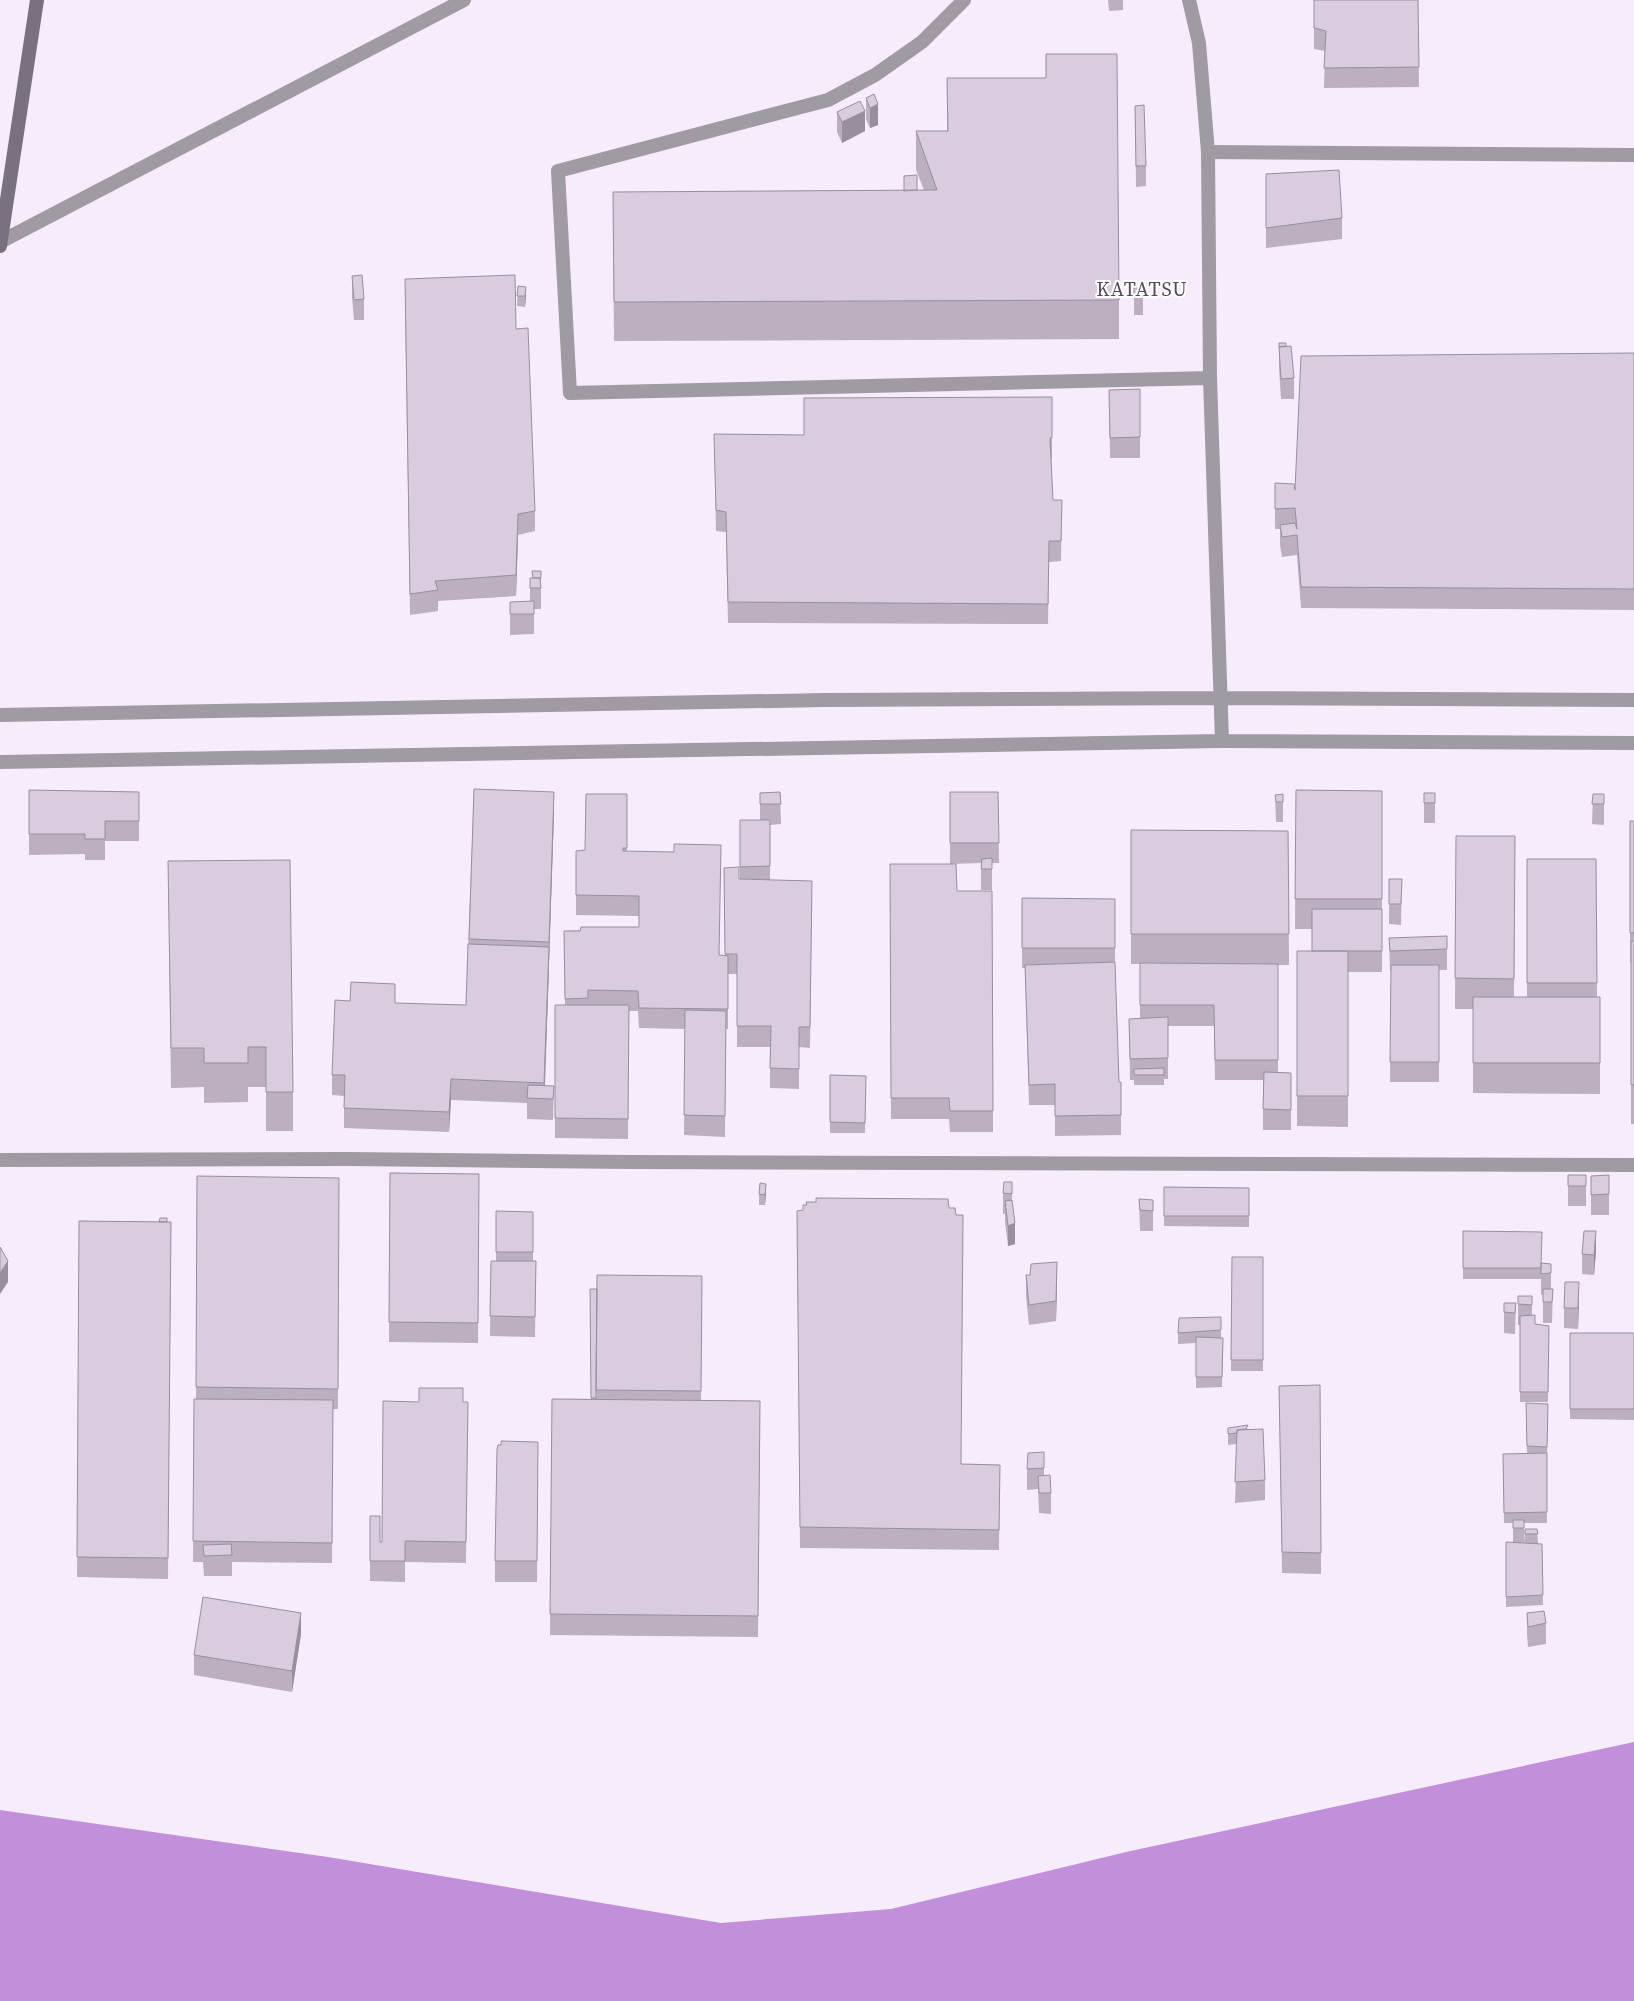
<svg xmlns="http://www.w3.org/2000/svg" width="1634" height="2001" font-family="'Source Serif 4',serif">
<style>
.water{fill:#c28fdb}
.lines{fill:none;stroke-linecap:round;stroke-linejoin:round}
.minor{stroke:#a09aa3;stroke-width:14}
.tertiary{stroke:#a09aa3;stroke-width:14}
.secondary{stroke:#79717d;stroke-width:14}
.wall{fill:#bbafc0}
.shaded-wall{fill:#988f9c}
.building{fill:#d9ccdf;stroke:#988f9c}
.labels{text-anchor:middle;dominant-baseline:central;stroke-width:4;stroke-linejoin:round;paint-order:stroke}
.quarter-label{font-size:20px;letter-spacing:1px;fill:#554a5b;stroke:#fff}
</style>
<rect width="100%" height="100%" fill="#f7ecfc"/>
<path class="water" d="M1634,1742V2001H0V1810L328,1857L721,1923L891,1909L1126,1852Z"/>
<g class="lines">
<path class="minor" d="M1208,152L1634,155
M0,242L464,0"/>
<path class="tertiary" d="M964,0L922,42L875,75L828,100L558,171L570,393L1210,378
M1189,0L1199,43L1208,152L1210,378L1222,741
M0,715L825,700L1220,698L1634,700
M0,762L1222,741L1634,743
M0,1160L348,1159L629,1162L1634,1165"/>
<path class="secondary" d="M0,246L37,0"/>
</g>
<path class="wall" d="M1108,0H1123V10L1109,11Z
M1314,0H1418L1419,87L1324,88L1325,51L1314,49Z
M947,78L1119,300V339L614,341L613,192L924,190L916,170V131H947Z
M866,98L878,125L870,128L866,119Z
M1135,106L1146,166V186L1136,187Z
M837,112L865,131L842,143L837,132Z
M1266,174L1342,218V239L1266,248Z
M352,276L364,299V320H354L352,297Z
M518,286L526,297L525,307L517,306Z
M1134,288L1143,294V315H1134Z
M405,299L516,329L535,511V531L518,535L516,596L438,601V611L410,615Z
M1279,343L1286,346L1294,378V399H1281L1279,368Z
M1634,353V610L1301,608L1297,555L1282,557L1280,545V529H1275V504L1295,490Z
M1140,389V458H1110L1109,390Z
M1052,397V459H1051L1053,500H1062L1061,561L1049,562L1048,624L728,623L726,532L716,531L714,434L804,435Z
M530,578H541V609H534V634L510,635V602L530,601Z
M474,789L554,812L545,1086H554L553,1120L527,1119V1103L451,1100L449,1132L344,1128V1096L332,1095V1075L395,1003L466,1005Z
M29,790L139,792V841H105V860H85V854L29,855Z
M1296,790L1382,791V972H1348V1127L1297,1126V951H1312V929H1295Z
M780,792L781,824L770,825V880L812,881L810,1048L799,1047V1089L770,1088V1047H737V974H728V1029H726L725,1137L684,1135L685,1029L639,1028L638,1011H629L628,1139L555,1138V1005H565L564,931L639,927V916L576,915V851L585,850L627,794V851L720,955L725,956L724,868L740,879V820H760V793Z
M950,792H998L999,863H992V890H981V863L950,864Z
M1424,793H1435V823H1424Z
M1593,794H1604V825L1592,824Z
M1275,795L1283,802V822H1276Z
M1630,821H1634V1124H1631V963H1630Z
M1131,830L1288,831L1289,965H1278V1072L1291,1073V1130H1263V1080H1215L1214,1026H1168V1079H1164V1085H1134V1080H1130L1129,1019L1140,1018V964H1131Z
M1456,836H1515L1514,997H1527V859H1596L1597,997H1600V1094L1473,1093V1009H1455Z
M168,861L293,1092V1131H266V1087H248V1102L204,1103V1087L171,1088Z
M890,864L957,891H992L993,1132H950L949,1119H891Z
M1389,879H1402L1401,925L1389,924Z
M1022,898L1115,899V963L1119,1082H1121V1135L1055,1136V1105H1029L1025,968H1022Z
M1447,936V970H1439V1082H1390L1391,971H1390L1389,938Z
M830,1075L866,1076L865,1133H830Z
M390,1173L479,1174L478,1343L389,1342Z
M1568,1175H1586V1206H1568Z
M1609,1175V1215H1591V1176Z
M197,1176L339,1178L338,1409H333L332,1563L232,1562V1576H204L203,1562H193L194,1399H196Z
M1012,1182V1200L1015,1244L1008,1246L1005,1222V1214H1003V1193Z
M1164,1187L1249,1188V1227L1164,1226Z
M759,1194H766L765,1205H759Z
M1139,1199L1153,1200V1231H1140Z
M496,1211L533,1212V1261H536L535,1337L490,1336L491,1261H496Z
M797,1211L961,1464L1000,1465L999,1550L800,1548Z
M79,1221L171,1222L168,1579L77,1577Z
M1463,1231L1542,1263L1551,1264V1289H1553L1552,1323H1543V1294L1541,1295V1279H1463Z
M1596,1252L1594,1275L1582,1274V1254Z
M1232,1257H1263V1371H1231Z
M1026,1275H1030L1057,1282L1056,1321L1029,1325L1026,1296Z
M702,1276L701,1400L760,1401L758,1637L550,1635L552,1399H591L590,1289H597Z
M1518,1296H1532V1315L1535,1324L1549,1326L1548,1402H1520V1325H1518Z
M1504,1303H1516L1515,1334L1504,1333Z
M1579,1303L1578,1329L1564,1328V1308Z
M1221,1317V1338H1223L1222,1387L1196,1388V1343L1178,1344V1333Z
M1570,1333H1634V1420L1570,1419Z
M1320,1385L1321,1574L1282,1573L1279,1386Z
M463,1402H468L466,1563L405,1562V1582L370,1581V1516L380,1542H382Z
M1526,1403L1548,1414L1547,1457V1523H1524V1543L1525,1529H1537L1538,1544H1542L1543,1605L1506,1607V1542L1513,1543V1523H1504L1503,1454H1527Z
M1228,1428L1248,1429L1265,1480V1500L1235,1503L1237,1444L1228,1445Z
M538,1442L537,1582H495V1561Z
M1044,1452V1476L1051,1493V1514L1039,1513L1038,1489L1027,1490V1469Z
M1527,1613L1546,1623V1644L1528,1647L1527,1634Z
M301,1634L292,1692L194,1675V1655Z"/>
<path class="shaded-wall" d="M878,104V125L870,128V108Z
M865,111V131L842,143V122Z
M526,287V297L525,307V296Z
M518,514V535L516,596V575Z
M554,792V812L549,963V942Z
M549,947V968L544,1104V1083Z
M451,1079V1100L449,1132V1112Z
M766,1184V1194L765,1205V1195Z
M1015,1223V1244L1008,1246V1226Z
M1596,1231V1252L1594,1275V1255Z
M8,1261V1282L0,1294V1273Z
M1057,1262V1282L1056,1321V1301Z
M1579,1282V1303L1578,1329V1308Z
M301,1613V1634L292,1692V1671Z"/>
<path class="building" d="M1314,0H1418L1419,67L1324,68L1326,31L1314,28Z
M1046,54H1117L1119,300L614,302L613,192L937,190L916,131H948L947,78H1046Z
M874,94L878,104L870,108L866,98Z
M860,101L865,111L842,122L837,112Z
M1144,105L1146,166H1136L1135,106Z
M1339,170L1342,218L1266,228V174Z
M917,175V190L904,191V176Z
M362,275L364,299L354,300L352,276Z
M515,275L516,329L528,328L535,511L518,514L516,575L435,581L438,590L410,594L405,279Z
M518,286L526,287L525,296H517Z
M1134,288H1142L1143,294H1134Z
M1279,343H1286V346L1279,347Z
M1291,346L1294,378L1281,379L1279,347Z
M1634,353V589L1301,587L1297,535L1282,537L1280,525L1295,523L1297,529L1295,508L1275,509V483L1294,484L1295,490L1301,356Z
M1140,389V437L1110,438L1109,390Z
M1052,397V438H1050L1053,500H1062L1061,541H1049L1048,604L728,602L726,512L716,510L714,434L804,435V398Z
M532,571H541V578H533Z
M530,578H540L541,588H530Z
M534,601V614H510V602Z
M474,789L554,792L549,942L469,939Z
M29,790L139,792V821H105V839H85V834H29Z
M1296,790L1382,791V899H1295Z
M780,792L781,804H760V793Z
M950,792H998L999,843H950Z
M1424,793H1435V803H1424Z
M586,794H627V848H623V851L674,852V844L721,845L719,955L728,956V1009L639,1008L638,991L588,990V998L565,999L564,931H580L581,927H639V896L576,895V851L585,850Z
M1283,794V802H1276L1275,795Z
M1593,794H1604V804H1592Z
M740,820H770V866L740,867Z
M1630,821H1634V933H1630Z
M1131,830L1288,831L1289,934H1131Z
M1456,836H1515L1514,979L1455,978Z
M992,858V869H981L982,859Z
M1527,859H1596L1597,983H1527Z
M290,860L293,1092H266V1047H248V1063H204V1048H171L168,861Z
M890,864H956L957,891H992L993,1111H950L949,1098H891Z
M739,867V879L812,881L810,1027H799V1069L770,1068L771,1026H737V954H725L724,868Z
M1389,879H1402L1401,904H1389Z
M1022,898L1115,899V948H1022Z
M1312,909H1382V951H1312Z
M1447,936V949L1390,951L1389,938Z
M1631,941H1634V1085H1631Z
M468,944L549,947L544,1083L451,1079L449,1112L344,1108L345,1075H332L335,1000L350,1001L351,982L395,984V1003L466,1005Z
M1297,951H1348V1096H1297Z
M1115,962L1119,1082H1121V1115L1055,1116V1084L1029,1085L1025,965Z
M1140,963L1278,964V1060H1215L1214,1005H1140Z
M1391,965H1439V1062H1390Z
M1473,997H1600V1063H1473Z
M555,1005H629L628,1119L555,1118Z
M685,1010L726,1011L725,1116L684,1115Z
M1168,1017V1058L1130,1059L1129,1019Z
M1164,1068V1075H1134V1069Z
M1264,1072L1291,1073V1110L1263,1109Z
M830,1075L866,1076L865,1123L830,1122Z
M528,1085L554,1086L553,1099L527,1098Z
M390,1173L479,1174L478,1323L389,1322Z
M1568,1175H1586V1186H1568Z
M1609,1175V1194L1591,1195V1176Z
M197,1176L339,1178L338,1389L196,1387Z
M1004,1182H1012V1194L1003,1193Z
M760,1183L766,1184L765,1195L759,1194Z
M1164,1187L1249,1188V1216H1164Z
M816,1198L948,1199L949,1208H955L956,1215H963L961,1464L1000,1465L999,1530L800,1527L797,1211L803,1210V1205H807L806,1202H816Z
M1139,1199L1153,1200V1211L1140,1210Z
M1012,1200L1015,1223L1008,1226L1005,1201Z
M496,1211L533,1212V1252H496Z
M160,1218H167V1222H159Z
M79,1221L171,1222L168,1558L77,1557Z
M1463,1231L1542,1232L1541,1268H1463Z
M1584,1231H1596L1594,1255L1582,1254Z
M0,1247L8,1261L0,1273Z
M1232,1257H1263V1360H1231Z
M491,1261H536L535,1317L490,1316Z
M1057,1262L1056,1301L1029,1305L1026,1275H1030L1031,1264Z
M1541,1263L1551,1264V1273L1541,1274Z
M597,1275L702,1276L701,1391L596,1390Z
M1565,1282H1579L1578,1308H1564Z
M590,1289H597L596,1398H591Z
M1543,1289H1553L1552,1302H1543Z
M1518,1296H1532V1305L1518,1304Z
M1504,1303H1516L1515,1313L1504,1312Z
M1535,1315V1324L1549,1326L1548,1392H1520V1316Z
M1221,1317V1330L1178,1333L1179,1318Z
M1570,1333H1634V1409H1570Z
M1196,1337L1223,1338L1222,1377H1196Z
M1320,1385L1321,1553L1282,1552L1279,1386Z
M419,1388H463V1402H468L466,1542L405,1541V1561H370V1516H380V1542H382L383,1401L419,1402Z
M194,1399L333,1400L332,1543L193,1541Z
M552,1399L760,1401L758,1616L550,1614Z
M1526,1403L1548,1404L1547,1447L1527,1446Z
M1248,1425L1246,1429L1237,1430V1433L1228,1434V1428Z
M1263,1429L1265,1480L1235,1482L1237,1430Z
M501,1441L538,1442L537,1561H495L497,1449L498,1445H501Z
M1044,1452V1468L1027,1469L1028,1453Z
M1547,1453V1512L1504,1513L1503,1454Z
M1050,1475L1051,1493H1039L1038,1476Z
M1513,1520H1524V1528H1513Z
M1525,1529H1537L1538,1534H1525Z
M1506,1542L1542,1544L1543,1595L1506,1597Z
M231,1544L232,1555L204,1556L203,1545Z
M203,1597L301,1613L292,1671L194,1655Z
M1544,1611L1546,1623L1528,1627L1527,1613Z"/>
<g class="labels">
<g class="quarter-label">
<text x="1142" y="289">KATATSU</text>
</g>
</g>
</svg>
